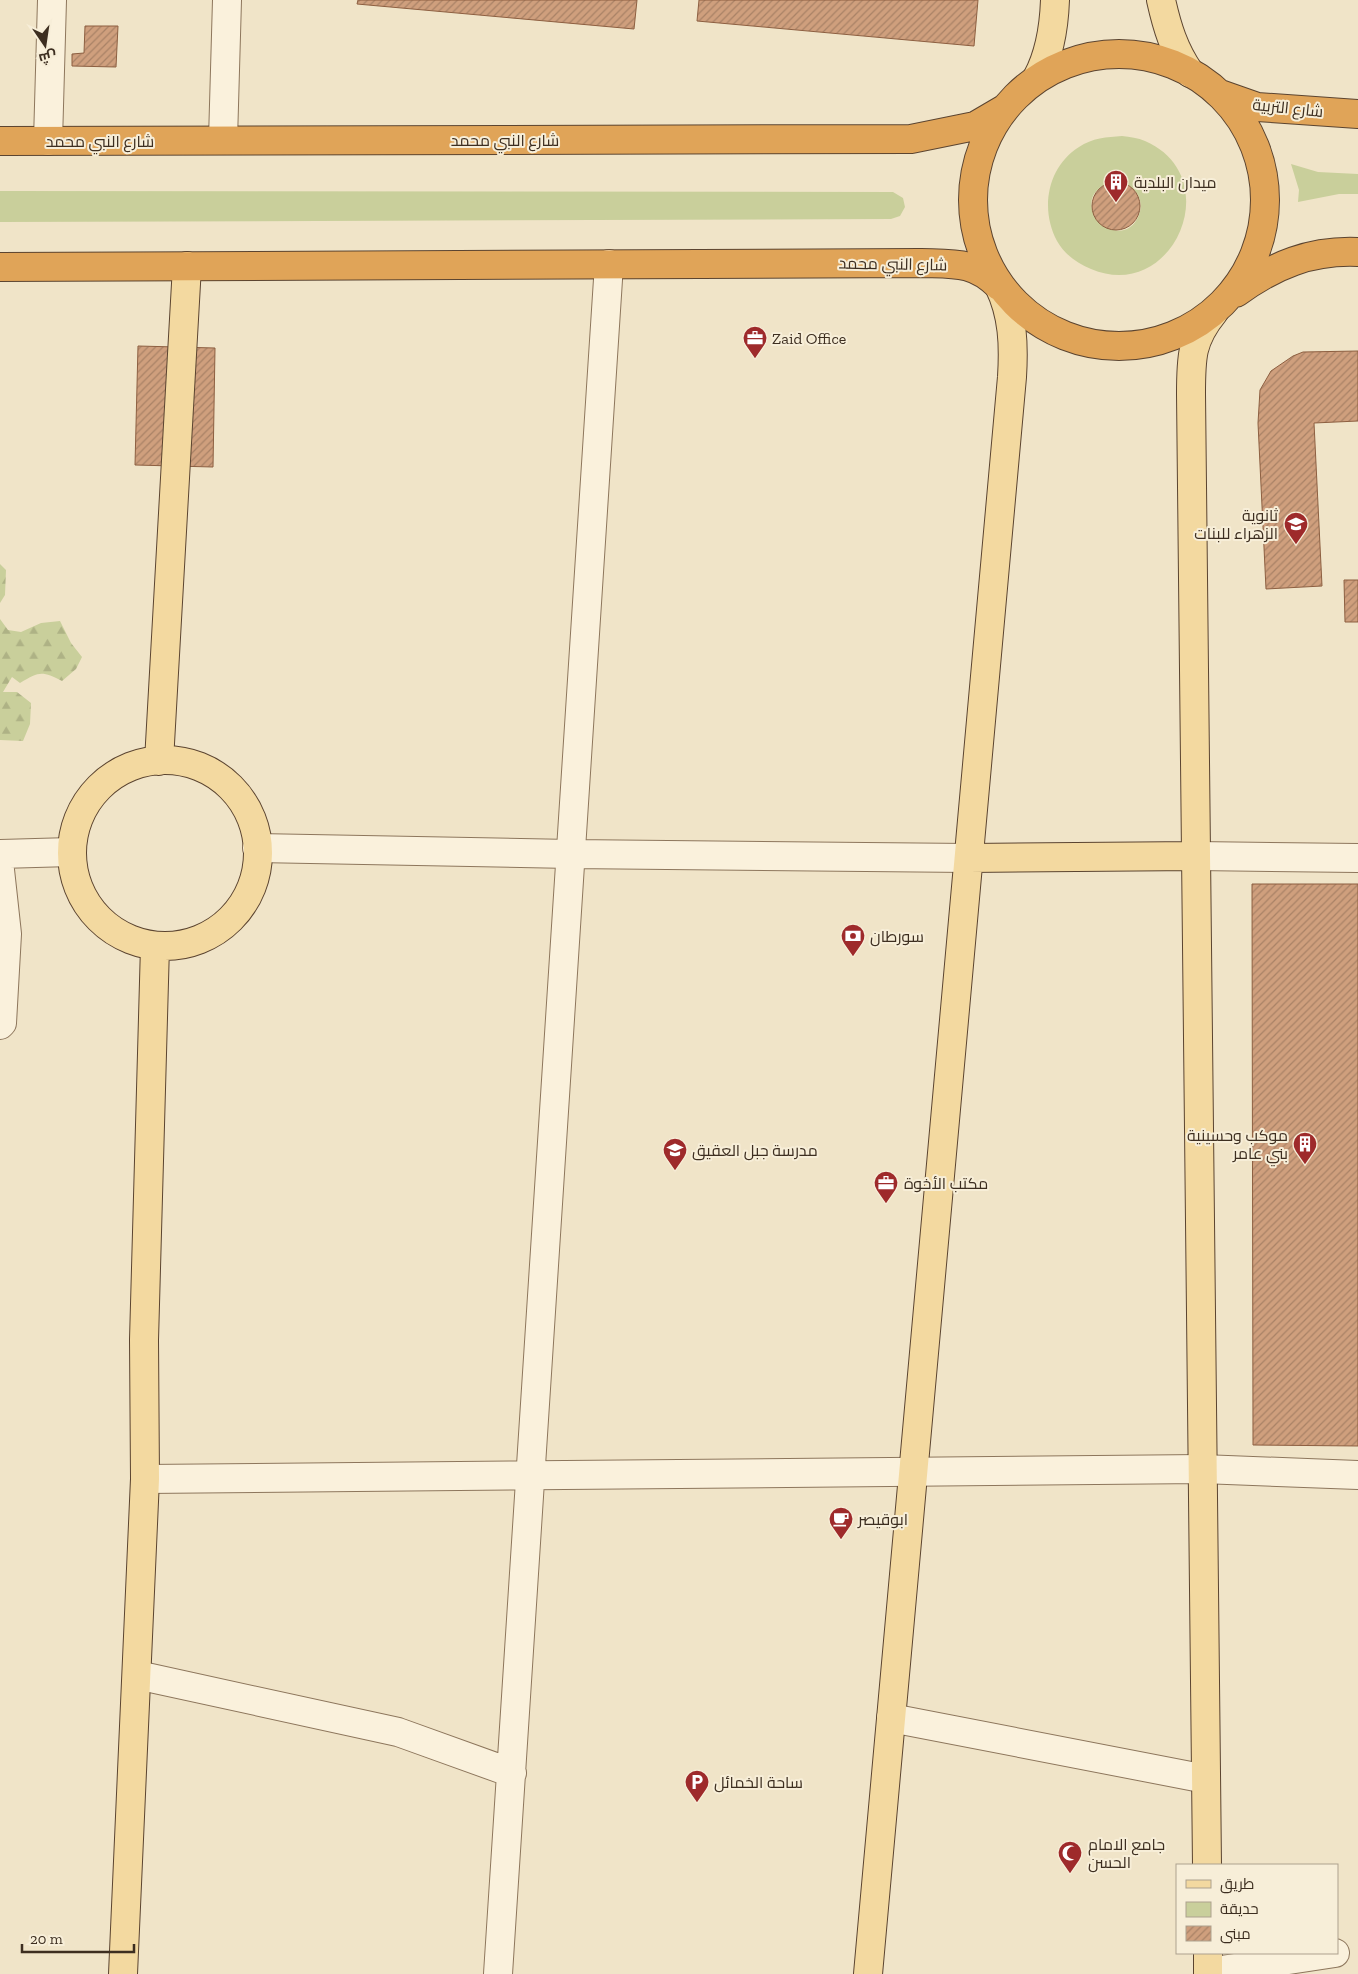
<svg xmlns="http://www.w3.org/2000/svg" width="1358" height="1974" font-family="'Zilla Slab',Cairo,serif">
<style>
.green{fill:#c9cf9b;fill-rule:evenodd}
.forest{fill:url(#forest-firs)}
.building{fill:url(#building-hatch);stroke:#8d5f41}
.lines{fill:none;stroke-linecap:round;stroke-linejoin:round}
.minor-casing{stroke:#8d765c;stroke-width:30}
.major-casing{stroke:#5b4430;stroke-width:30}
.highway-casing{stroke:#5b4430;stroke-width:30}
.minor{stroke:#faf1dc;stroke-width:28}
.major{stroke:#f3d9a0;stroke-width:28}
.highway{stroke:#e0a458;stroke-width:28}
.labels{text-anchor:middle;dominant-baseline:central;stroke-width:4;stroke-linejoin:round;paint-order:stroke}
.street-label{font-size:16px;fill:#3d2e20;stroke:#f7eed8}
.poi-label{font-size:16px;fill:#3d2e20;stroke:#f7eed8;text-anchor:start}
</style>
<defs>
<pattern id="forest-firs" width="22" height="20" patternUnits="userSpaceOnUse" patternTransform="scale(1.25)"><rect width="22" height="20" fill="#c9cf9b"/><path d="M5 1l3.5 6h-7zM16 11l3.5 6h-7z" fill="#aeb285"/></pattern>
<pattern id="building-hatch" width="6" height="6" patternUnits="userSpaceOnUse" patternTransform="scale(1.25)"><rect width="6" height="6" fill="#cf9f7d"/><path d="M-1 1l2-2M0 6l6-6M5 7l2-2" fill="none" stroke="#a98266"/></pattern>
</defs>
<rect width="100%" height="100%" fill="#f0e4c8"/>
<path class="green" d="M1122,136C1130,137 1138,138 1145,141C1228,177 1173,304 1091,269C1077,263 1065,255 1057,241C1040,210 1047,167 1079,147C1092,138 1107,137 1122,136ZM1114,181C1131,183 1146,196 1139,215C1121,259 1058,198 1114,181Z
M1291,164L1318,172L1358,174V194H1339L1298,202L1299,190Z
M0,191L893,192L903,198L905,207L900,216L891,219L0,222Z"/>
<path class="forest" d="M0,564L6,570L5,595L0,603Z
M0,619L8,630L21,632L41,623L60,621L71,643L82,657L76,669L62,681C42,671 40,671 20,683L12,677L3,692H17L31,703L30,724L23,741L0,740Z"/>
<path class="building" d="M358,0H637L634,29L357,4Z
M699,0H978L974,46L697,21Z
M85,26H118L116,67L72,66V54L84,53Z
M1092 206a24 24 0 1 1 48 0a24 24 0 1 1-48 0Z
M138,346L215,348L213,467L135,465Z
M1358,351V421L1314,423L1322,586L1266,589L1258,423L1260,390L1271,371L1293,356L1303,352Z
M1344,580H1358V622H1345Z
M1252,884H1358V1446L1253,1445Z"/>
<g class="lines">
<defs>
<path id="minor" d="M223,140L227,0
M48,141L52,0
M257,848L571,854L969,858
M0,854L71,852
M1196,856L1358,858
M0,870L7,934L0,936
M0,1025L2,1023L7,934
M145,1479L1202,1469L1358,1475
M137,1675L398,1732L512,1773
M891,1718L1206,1779
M1208,1972L1335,1953
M498,1974L609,264"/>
<path id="major" d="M1161,0C1167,27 1174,50 1190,73
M1037,78C1050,54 1054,28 1055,0
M72 853a93 93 0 1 1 186 0a93 93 0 1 1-186 0Z
M159,761L187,266
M969,858L1196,856
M1207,1865L1191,394C1191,358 1191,340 1214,312
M1208,1953V1974
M123,1974L145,1479L144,1340L155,946
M868,1974L1012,377C1014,345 1013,315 999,286"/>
<path id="highway" d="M973 200a146 146 0 1 1 292 0a146 146 0 1 1-292 0Z
M1220,94L1257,107L1358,114
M0,141L911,139L975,126L1004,109
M0,267L921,263C954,264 974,261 999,286
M1236,293C1274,265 1311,250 1358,252"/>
</defs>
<use href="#minor" class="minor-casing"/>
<use href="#major" class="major-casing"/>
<use href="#highway" class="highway-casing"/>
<use href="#minor" class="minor"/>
<use href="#major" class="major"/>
<use href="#highway" class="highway"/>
</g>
<defs>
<symbol id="building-pin" viewBox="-11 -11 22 30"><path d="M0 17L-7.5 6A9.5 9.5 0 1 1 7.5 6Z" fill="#9e2a2b" stroke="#f7eed8"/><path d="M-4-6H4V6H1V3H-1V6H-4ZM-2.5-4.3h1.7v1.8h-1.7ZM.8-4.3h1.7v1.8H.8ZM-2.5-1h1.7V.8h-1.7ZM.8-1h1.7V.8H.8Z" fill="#fff"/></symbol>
<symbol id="office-pin" viewBox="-11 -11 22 30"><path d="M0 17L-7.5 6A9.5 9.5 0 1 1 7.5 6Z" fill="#9e2a2b" stroke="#f7eed8"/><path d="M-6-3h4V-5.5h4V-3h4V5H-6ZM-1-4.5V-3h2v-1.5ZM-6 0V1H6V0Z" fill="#fff"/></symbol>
<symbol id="school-pin" viewBox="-11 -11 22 30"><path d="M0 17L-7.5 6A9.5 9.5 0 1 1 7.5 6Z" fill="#9e2a2b" stroke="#f7eed8"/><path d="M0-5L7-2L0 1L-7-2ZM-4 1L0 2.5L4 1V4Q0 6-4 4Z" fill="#fff"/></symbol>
<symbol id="bank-pin" viewBox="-11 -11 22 30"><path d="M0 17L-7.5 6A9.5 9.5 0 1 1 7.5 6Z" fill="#9e2a2b" stroke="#f7eed8"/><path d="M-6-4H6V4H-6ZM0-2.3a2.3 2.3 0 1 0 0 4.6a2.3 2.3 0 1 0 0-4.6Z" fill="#fff"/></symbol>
<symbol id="cafe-pin" viewBox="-11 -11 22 30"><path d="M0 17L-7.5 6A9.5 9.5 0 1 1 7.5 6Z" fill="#9e2a2b" stroke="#f7eed8"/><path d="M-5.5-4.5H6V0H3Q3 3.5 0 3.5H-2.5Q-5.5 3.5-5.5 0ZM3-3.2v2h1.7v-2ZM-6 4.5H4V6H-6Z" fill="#fff"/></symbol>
<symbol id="parking-pin" viewBox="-11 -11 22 30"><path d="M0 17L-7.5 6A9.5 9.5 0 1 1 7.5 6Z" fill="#9e2a2b" stroke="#f7eed8"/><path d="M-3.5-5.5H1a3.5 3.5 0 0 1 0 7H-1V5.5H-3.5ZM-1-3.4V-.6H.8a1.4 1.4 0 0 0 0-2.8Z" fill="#fff"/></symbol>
<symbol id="mosque-pin" viewBox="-11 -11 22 30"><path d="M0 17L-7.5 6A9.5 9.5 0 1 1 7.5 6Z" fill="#9e2a2b" stroke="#f7eed8"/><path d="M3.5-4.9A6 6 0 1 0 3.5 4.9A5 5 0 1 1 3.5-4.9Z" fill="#fff"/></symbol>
</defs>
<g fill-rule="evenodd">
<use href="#building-pin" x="1102" y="168" width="28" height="38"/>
<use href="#office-pin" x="741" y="324" width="28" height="38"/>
<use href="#school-pin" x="1282" y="510" width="28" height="38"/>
<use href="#bank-pin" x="839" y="922" width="28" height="38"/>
<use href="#building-pin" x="1291" y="1130" width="28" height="38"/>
<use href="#school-pin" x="661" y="1136" width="28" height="38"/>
<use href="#office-pin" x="872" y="1169" width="28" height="38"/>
<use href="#cafe-pin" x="827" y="1505" width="28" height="38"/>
<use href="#parking-pin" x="683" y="1768" width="28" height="38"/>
<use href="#mosque-pin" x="1056" y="1839" width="28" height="38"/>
</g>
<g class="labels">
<g class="street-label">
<text transform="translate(1288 108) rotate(6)">شارع التربية</text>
<text x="505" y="140">شارع النبي محمد</text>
<text x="100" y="141">شارع النبي محمد</text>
<text transform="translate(893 264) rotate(1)">شارع النبي محمد</text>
</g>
<g class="poi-label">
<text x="1134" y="182">ميدان البلدية</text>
<text x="772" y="338">Zaid Office</text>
<text x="1278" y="515" text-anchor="end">ثانوية<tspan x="1278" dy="18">الزهراء للبنات</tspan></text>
<text x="870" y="936">سورطان</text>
<text x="1288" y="1135" text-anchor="end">موكب وحسينية<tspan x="1288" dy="18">بني عامر</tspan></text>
<text x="692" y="1150">مدرسة جبل العقيق</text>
<text x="904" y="1183">مكتب الأخوة</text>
<text x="858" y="1519">ابوقیصر</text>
<text x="714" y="1782">ساحة الخمائل</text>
<text x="1088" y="1844">جامع الامام<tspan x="1088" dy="18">الحسن</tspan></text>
</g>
</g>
<rect x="1176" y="1864" width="162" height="90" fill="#f7eed8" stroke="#ada18e"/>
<rect x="1186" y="1880" width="25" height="8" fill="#f3d9a0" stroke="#ada18e"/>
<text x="1220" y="1889" font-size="15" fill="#3d2e20">طريق</text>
<rect x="1186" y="1902" width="25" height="15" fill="#c9cf9b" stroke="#ada18e"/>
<text x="1220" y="1914" font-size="15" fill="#3d2e20">حديقة</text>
<rect x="1186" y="1926" width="25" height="15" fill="url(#building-hatch)" stroke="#ada18e"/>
<text x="1220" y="1939" font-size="15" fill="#3d2e20">مبنى</text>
<g transform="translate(45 45) rotate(167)" stroke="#f7eed8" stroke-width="4" paint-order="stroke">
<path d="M0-4L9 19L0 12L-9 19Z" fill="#3d2e20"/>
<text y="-8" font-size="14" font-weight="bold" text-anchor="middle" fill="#3d2e20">ش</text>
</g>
<path d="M22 1944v8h112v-8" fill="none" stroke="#3d2e20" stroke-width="2.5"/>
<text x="30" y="1944" font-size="15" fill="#3d2e20" stroke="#f7eed8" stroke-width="4" paint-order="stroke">20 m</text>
</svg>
